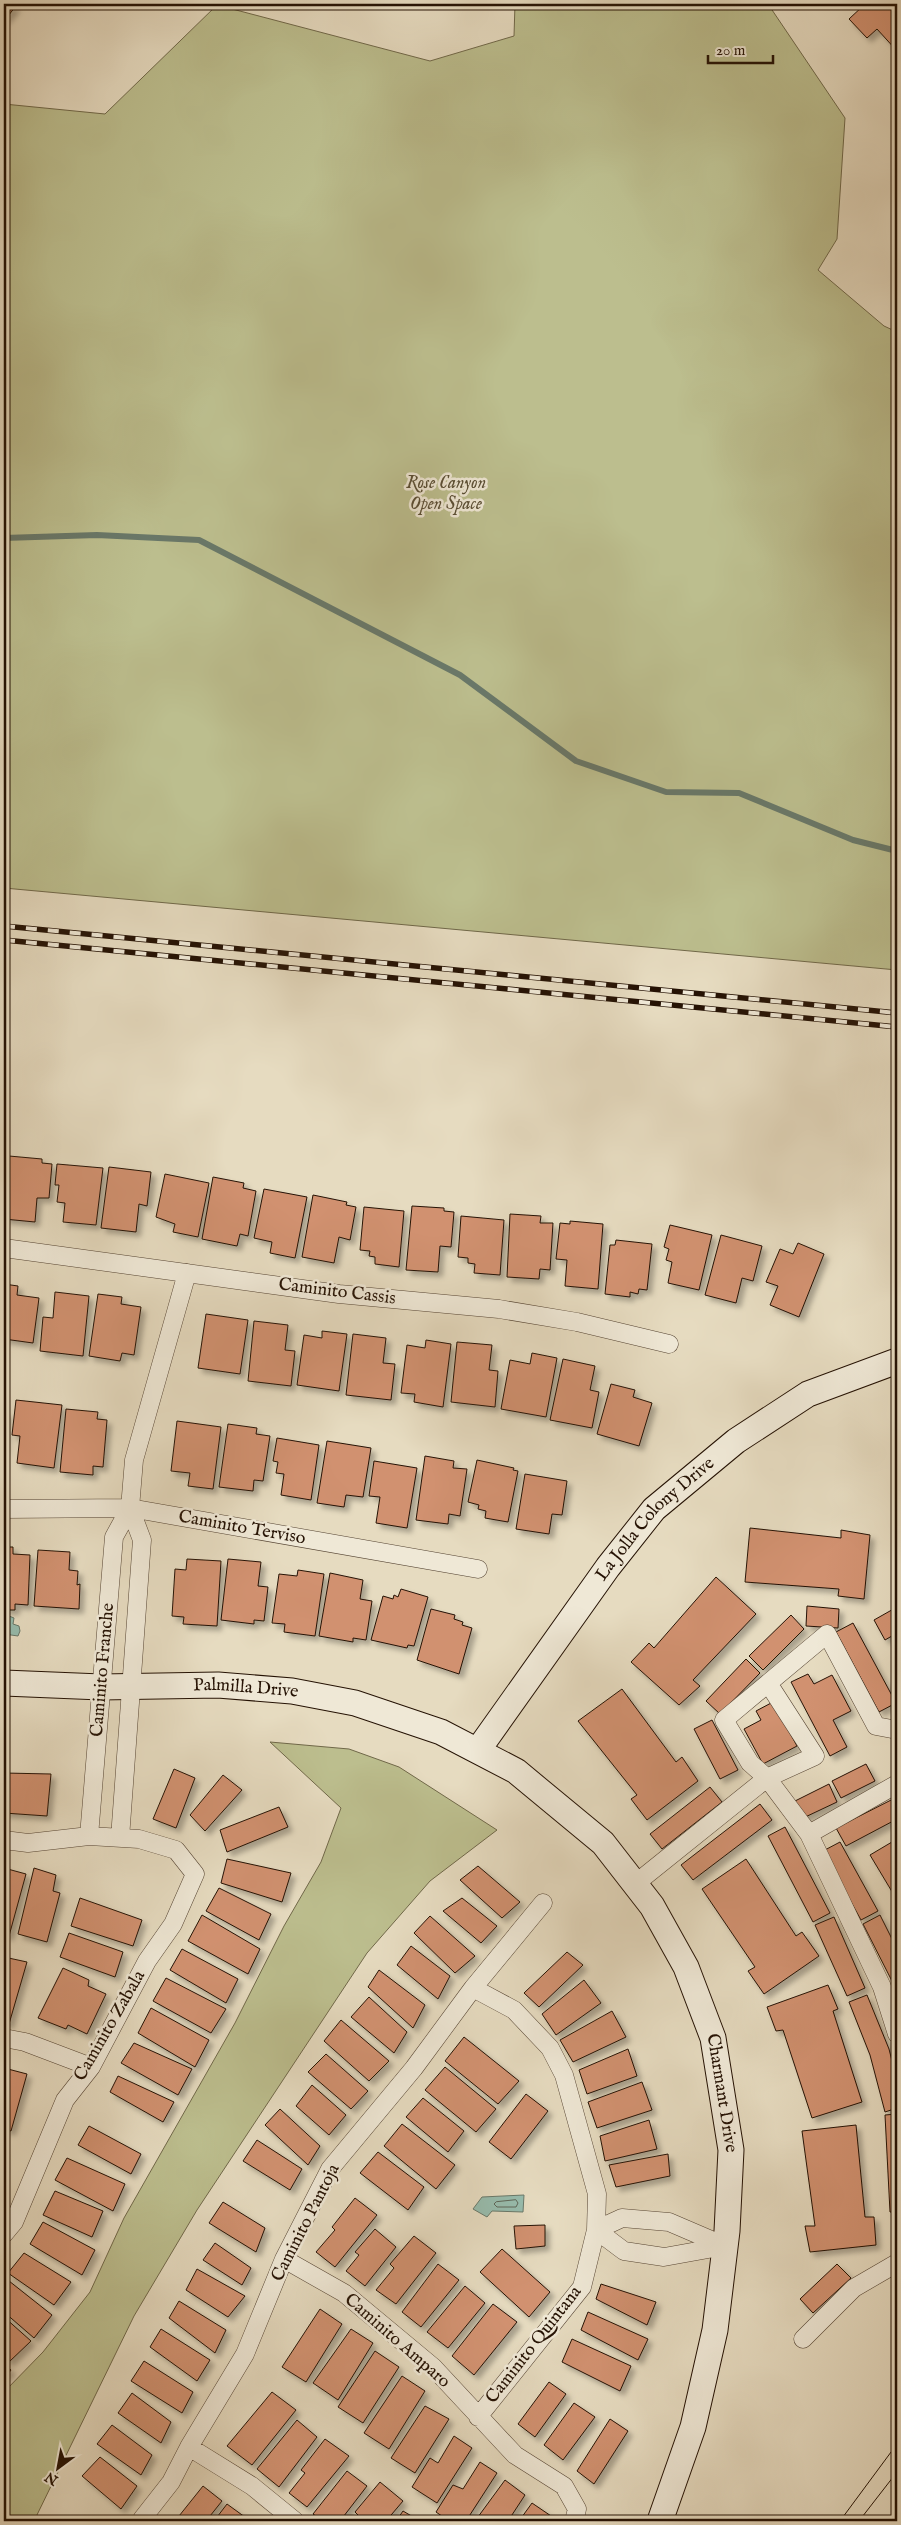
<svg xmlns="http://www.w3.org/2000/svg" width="901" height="2525" font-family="'IM FELL English',serif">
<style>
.green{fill:#bcbe8e;stroke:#706849}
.water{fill:#97bcad;stroke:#697869}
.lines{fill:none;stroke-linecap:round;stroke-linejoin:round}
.shore{stroke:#5e6758;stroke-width:1}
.stream{stroke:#697869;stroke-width:6}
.building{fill:#d19170;stroke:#251204;filter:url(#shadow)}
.street-casing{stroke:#543;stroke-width:19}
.secondary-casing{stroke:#251204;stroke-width:27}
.street{stroke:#efe8d6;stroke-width:18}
.secondary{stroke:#efe8d6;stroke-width:25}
.tram{stroke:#251204;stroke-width:1}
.rail-casing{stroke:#251204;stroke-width:5.5}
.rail{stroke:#efe8d6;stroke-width:4;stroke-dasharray:11;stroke-linecap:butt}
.labels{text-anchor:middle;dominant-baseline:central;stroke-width:5;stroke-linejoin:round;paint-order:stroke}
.park-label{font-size:18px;font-style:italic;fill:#5a4e34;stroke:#efe8d6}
.street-label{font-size:18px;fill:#251204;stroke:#efe8d6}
</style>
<defs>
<filter id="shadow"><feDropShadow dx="4.5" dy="4.5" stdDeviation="2.5" flood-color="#0004"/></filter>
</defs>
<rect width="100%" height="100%" fill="#e6dbc0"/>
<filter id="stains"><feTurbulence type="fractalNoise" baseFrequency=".004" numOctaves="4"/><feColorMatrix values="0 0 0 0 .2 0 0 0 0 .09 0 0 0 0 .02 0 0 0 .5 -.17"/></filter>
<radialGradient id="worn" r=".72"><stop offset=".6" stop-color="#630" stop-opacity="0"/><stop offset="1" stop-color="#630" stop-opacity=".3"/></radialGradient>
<path class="green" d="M515,4H768L845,118L837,239L818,270L884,326L897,332V970L4,888V104L105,114L217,5L430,61L514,36Z
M270,1742L349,1749L399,1767L497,1830L430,1881L367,1953L197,2210L134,2316L34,2521H4V2392L43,2352L90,2292L124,2218L235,2023L284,1926L321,1862L341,1808Z"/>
<path class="water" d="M9,1616L14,1618L13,1624L19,1626L20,1631L18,1636L4,1634V1620L7,1622Z
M524,2195L523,2212L492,2211L487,2217L473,2209L482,2197Z"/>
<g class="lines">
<path class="shore" d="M516,2200L518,2203L516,2207H497L494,2204L496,2202Z"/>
<path class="stream" d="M4,538L97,535L199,540L460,675L576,761L666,792L739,793L853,840L897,851"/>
</g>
<path class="building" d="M4,4L16,6L4,21Z
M870,4H897V51L877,29L867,38L849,19L864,5L866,8Z
M9,1156L42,1159V1163L52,1164L49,1198H37L35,1222L4,1219Z
M57,1164L103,1168L96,1225L63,1222L65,1203L57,1202L59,1185H55Z
M109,1167L151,1172L147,1206L139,1204L136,1232L101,1228Z
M165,1174L209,1183L198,1237L173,1232L175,1224L156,1217Z
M213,1177L244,1183L243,1188L256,1191L248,1236L240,1234L237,1246L202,1239Z
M264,1189L307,1197L295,1258L270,1253L272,1242L254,1238Z
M313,1195L347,1202L346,1205L356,1207L350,1240L339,1237L334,1263L302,1257Z
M412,1206L444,1208V1211L454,1212L451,1247L440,1246L438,1272L406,1270Z
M364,1207L404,1211L399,1267L375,1264V1257L369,1256L370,1251L360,1250Z
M510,1214L541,1216L540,1223H553L550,1270L540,1269L539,1279L507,1277Z
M461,1216L504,1220L500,1275L474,1273L475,1264L468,1263V1258L458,1257Z
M570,1221L603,1224L598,1289L565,1286L567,1260L556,1259L560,1223L570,1224Z
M670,1225L712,1235L699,1290L668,1283L672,1262L666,1260L669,1249L664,1247Z
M721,1235L762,1246L753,1281L742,1278L736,1303L705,1295Z
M616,1240L652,1244L647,1290L639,1289L638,1294L630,1292V1297L605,1294L610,1245H615Z
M798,1243L824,1254L799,1317L770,1305L778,1286L766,1282L780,1249L793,1254Z
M4,1284L18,1286L17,1295L39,1298L33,1343L4,1339Z
M55,1292L89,1296L83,1356L40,1351L43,1317L53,1318Z
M98,1294L122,1297L121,1304L141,1307L134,1355L122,1353L120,1361L89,1356Z
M206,1314L248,1320L240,1374L198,1368Z
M254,1321L288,1325L285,1350L295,1351L291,1386L248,1381Z
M322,1331L347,1334L339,1391L297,1385L304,1335L322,1338Z
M353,1334L386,1338L383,1363L395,1364L391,1400L346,1395Z
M426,1340L451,1344L443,1407L414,1402L415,1394L401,1393L407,1345L425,1348Z
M457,1342L492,1345L489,1370L498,1371L495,1407L451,1402Z
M532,1353L557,1358L546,1417L501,1409L510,1360L530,1364Z
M563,1359L595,1366L590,1390L599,1392L592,1428L550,1420Z
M611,1384L635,1390L633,1397L652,1403L639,1446L597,1434Z
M16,1400L62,1405L54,1468L17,1463L20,1436L12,1435Z
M66,1409L98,1412L97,1419L107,1420L103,1467L93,1466V1475L60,1472Z
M4,1413H7L4,1450Z
M177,1421L221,1427L213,1489L188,1486L190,1473L171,1471Z
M228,1424L257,1428L256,1434L270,1436L263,1481L254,1480L253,1491L219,1487Z
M277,1438L319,1445L311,1500L281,1495L284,1474L276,1473L278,1462L273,1461Z
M327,1441L371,1448L363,1497L346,1495L344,1507L317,1503Z
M425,1456L454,1461L453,1468L467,1469L460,1516L449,1514L448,1524L416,1520Z
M477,1460L514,1468L513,1470L518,1471L508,1522L485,1518L486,1511L478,1509L479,1505L468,1502Z
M374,1461L417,1468L407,1528L376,1523L380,1497L369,1496Z
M525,1474L567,1481L562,1515L552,1514L549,1534L516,1529Z
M750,1528L841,1538V1530L870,1535L864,1599L838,1596L839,1589L745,1582Z
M4,1547H13V1554L30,1555L28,1605L15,1604V1610H4Z
M38,1550L70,1552L69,1570L78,1571L77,1585L80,1584L79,1609L34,1606Z
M187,1559L221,1561L217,1626L183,1624L184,1617L172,1616L175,1569L186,1570Z
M228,1559L261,1562L258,1586L268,1587L264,1621L254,1620V1624L221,1620Z
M298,1570L324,1574L315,1636L284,1632L285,1624L272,1623L279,1574L297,1576Z
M330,1573L363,1580L360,1599L372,1601L366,1640L353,1638V1642L319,1636Z
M716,1577L756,1614L693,1680L700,1686L679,1705L631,1662L649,1643L654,1648Z
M401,1589L428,1597L414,1646L408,1645L407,1648L371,1640L383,1596L393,1599L394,1595L398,1597Z
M807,1606L839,1609L838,1628L806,1626Z
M897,1607V1633L885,1640L874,1620Z
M431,1609L455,1615L454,1619L463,1622L462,1625L472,1628L459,1674L417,1660Z
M791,1615L804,1629L763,1670L749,1656Z
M853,1623L896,1703L879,1712L836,1632Z
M746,1659L760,1673L720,1714L706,1701Z
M808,1674L814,1684L832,1675L851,1711L833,1720L847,1747L830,1756L791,1682Z
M622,1689L676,1762L682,1757L698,1781L647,1820L631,1799L637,1795L578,1721Z
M773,1702L797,1746L763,1764L744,1729L761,1720L756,1711Z
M712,1720L738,1770L720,1779L694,1729Z
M866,1764L875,1781L841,1798L832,1781Z
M174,1769L195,1778L176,1828L153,1819Z
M4,1773L51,1774L47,1816L4,1813Z
M223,1775L242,1790L205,1831L190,1815Z
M829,1784L837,1802L801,1819L793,1802Z
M710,1787L722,1802L662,1849L650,1834Z
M897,1797V1819L846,1846L836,1828Z
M760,1804L772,1820L693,1880L681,1865Z
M279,1807L288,1827L227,1852L220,1830Z
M785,1827L830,1913L813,1922L768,1836Z
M897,1839V1900L870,1855Z
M840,1842L878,1911L861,1920L823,1851Z
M227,1859L291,1873L282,1902L221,1883Z
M746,1859L796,1936L802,1932L819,1956L764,1994L748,1971L755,1967L702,1889Z
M478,1866L520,1902L502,1918L460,1880Z
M4,1868L26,1874L9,1936L4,1935Z
M34,1868L56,1875L53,1891L60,1893L47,1942L18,1934Z
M219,1888L271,1914L259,1940L206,1911Z
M80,1898L142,1920L133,1946L71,1926Z
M462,1898L497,1926L481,1943L443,1911Z
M202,1915L260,1949L248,1974L188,1941Z
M880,1915L897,1949V1984L894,1985L863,1924Z
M430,1916L475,1956L455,1973L414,1933Z
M834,1917L865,1988L847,1996L815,1925Z
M69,1933L123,1952L115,1977L60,1957Z
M411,1946L450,1976L438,1999L397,1965Z
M182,1949L238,1979L226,2003L170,1970Z
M567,1952L583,1965L539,2007L524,1993Z
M4,1957L27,1962L9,2024L4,2023Z
M63,1968L89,1980L88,1986L106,1994L87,2034L68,2025L66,2029L38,2018Z
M379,1970L425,2005L413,2028L368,1987Z
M166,1978L226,2009L211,2033L153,2001Z
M584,1980L601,2003L556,2035L542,2014Z
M828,1985L838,2009L833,2011L862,2102L812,2118L783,2030L776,2031L767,2007Z
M867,1995L889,2049L897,2081V2108L885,2112L870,2055L849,2002Z
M369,1997L407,2032L394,2053L351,2017Z
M151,2008L209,2040L195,2067L138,2033Z
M612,2011L626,2037L573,2062L560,2040Z
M341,2020L389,2061L369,2081L324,2041Z
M464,2037L519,2081L498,2104L445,2061Z
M134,2043L192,2069L178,2095L121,2063Z
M628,2049L637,2076L587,2094L579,2070Z
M326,2054L368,2091L351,2109L308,2072Z
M445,2067L496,2109L476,2132L425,2090Z
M4,2068L27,2074L11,2131L4,2129Z
M118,2076L174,2102L163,2122L110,2092Z
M642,2082L652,2110L597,2128L588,2102Z
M312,2085L346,2115L329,2135L296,2106Z
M526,2094L548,2111L511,2159L489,2142Z
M423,2098L464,2131L448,2152L406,2117Z
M280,2109L320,2146L308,2165L265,2125Z
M897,2114V2212H890L885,2115Z
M649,2120L657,2149L605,2161L600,2136Z
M402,2124L455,2165L436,2189L384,2146Z
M856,2125L865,2217H874L876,2245L810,2252L805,2226H815L802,2131Z
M89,2126L141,2154L131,2174L78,2145Z
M257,2140L302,2169L290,2190L243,2161Z
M378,2152L424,2187L408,2210L360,2173Z
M668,2154L670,2176L616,2187L609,2165Z
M67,2158L125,2184L113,2211L55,2180Z
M55,2191L103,2211L92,2237L43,2215Z
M355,2198L377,2215L335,2267L316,2252L335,2230L332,2227Z
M223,2202L265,2228L256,2252L209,2223Z
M43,2222L95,2250L82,2275L30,2244Z
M545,2225V2246L516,2249L514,2226Z
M375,2229L396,2247L365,2286L346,2271L359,2255L355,2252Z
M414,2236L436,2253L396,2304L376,2290L394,2268L390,2264Z
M215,2243L251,2268L242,2285L203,2260Z
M502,2249L550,2292L529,2317L480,2272Z
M24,2253L71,2282L54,2305L8,2273Z
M438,2264L459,2280L421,2327L402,2312Z
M837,2264L851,2278L813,2313L800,2299Z
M197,2269L245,2296L228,2317L186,2290Z
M4,2277L52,2315L34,2338L4,2312Z
M601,2284L656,2302L647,2325L596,2299Z
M465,2286L485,2303L448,2348L427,2332Z
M179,2301L226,2330L215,2353L169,2318Z
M493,2304L517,2322L474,2375L452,2356Z
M320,2309L342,2324L306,2382L282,2367Z
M588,2312L648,2339L638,2360L581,2330Z
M4,2317L31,2341L9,2362L4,2358Z
M161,2329L210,2360L197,2381L150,2347Z
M351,2329L373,2343L338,2400L313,2383Z
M572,2339L631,2366L620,2391L562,2362Z
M375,2351L399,2367L363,2423L338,2407Z
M144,2361L193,2392L182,2413L131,2381Z
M4,2364L11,2370L4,2379Z
M402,2376L425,2391L389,2449L364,2433Z
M549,2382L566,2394L535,2437L518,2424Z
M272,2392L296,2410L252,2465L227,2446Z
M132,2393L171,2422L161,2443L118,2413Z
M574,2403L595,2417L563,2460L544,2445Z
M425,2406L449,2419L415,2473L391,2458Z
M610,2419L628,2431L594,2484L577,2471Z
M297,2420L317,2437L279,2487L257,2469Z
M112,2425L152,2455L141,2475L97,2444Z
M454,2436L472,2448L437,2503L412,2487L430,2458L438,2463Z
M325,2439L349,2456L307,2507L289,2493L305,2473L301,2470Z
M100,2457L137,2486L121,2509L82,2476Z
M480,2462L497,2473L466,2521H449L436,2512L453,2485L463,2489Z
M347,2471L367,2486L340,2521H323L313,2514Z
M505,2480L525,2495L508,2521H475Z
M380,2482L403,2501L386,2521H356L360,2517L355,2512Z
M203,2486L222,2501L206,2521H175Z
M532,2503L554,2518L552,2521H519Z
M227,2504L249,2520L248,2521H214Z
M403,2511L420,2521H396Z"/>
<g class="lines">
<defs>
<path id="street" d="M4,1248L339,1294L499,1309L577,1322L669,1344
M4,1509L130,1508L478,1569
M768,1683L815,1756L767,1778L750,1763L724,1720L827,1634L876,1726L897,1730
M809,1834L882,1987L897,2034
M89,1836L114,1537L130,1508
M120,1838L142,1540L130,1508L134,1460L187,1273
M4,1840L28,1843L89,1836L139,1839L176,1850L195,1874L173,1924L147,1961L91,2067L65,2100L14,2222L4,2234
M635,1884L767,1778L809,1834L897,1784
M473,1988L514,2010L550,2048L564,2075L597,2194L596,2230L582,2287L478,2417
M4,2038L25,2042L91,2067
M622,2218L669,2222L725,2246L664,2257L624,2251L596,2230Z
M284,2259L344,2293L433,2367L515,2455L564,2486L577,2509L574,2521
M803,2339L854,2288L897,2263
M189,2447L252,2486L295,2521
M142,2519L171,2482L189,2447L245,2354L284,2259L330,2169L414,2068L473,1988L543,1903"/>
<g id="secondary">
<path id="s1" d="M4,1683L101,1687L218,1685L292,1691L355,1703L441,1732L516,1771L603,1843L652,1906L686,1967L713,2038L731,2150L727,2231L715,2330L693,2427L660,2521"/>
<path id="s2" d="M478,1750L608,1567L654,1509L736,1441L808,1394L897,1361"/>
</g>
</defs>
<use href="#street" class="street-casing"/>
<use href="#secondary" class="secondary-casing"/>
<use href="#street" class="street"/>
<use href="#secondary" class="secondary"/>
<path class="tram" d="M840,2521L897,2444
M859,2521L897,2472"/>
<defs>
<path id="rail" d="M4,926L897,1013
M4,940L897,1027"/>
</defs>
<use href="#rail" class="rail-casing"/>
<use href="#rail" class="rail"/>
</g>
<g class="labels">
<g class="park-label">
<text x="446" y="483">Rose Canyon<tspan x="446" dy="21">Open Space</tspan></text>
</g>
<g class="street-label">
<text transform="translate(337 1292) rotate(7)">Caminito Cassis</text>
<text stroke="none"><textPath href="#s2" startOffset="292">La Jolla Colony Drive</textPath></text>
<text transform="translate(242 1528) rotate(10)">Caminito Terviso</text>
<text transform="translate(103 1670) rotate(-85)">Caminito Franche</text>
<text stroke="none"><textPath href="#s1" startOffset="242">Palmilla Drive</textPath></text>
<text transform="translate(110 2026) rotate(-60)">Caminito Zabala</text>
<text stroke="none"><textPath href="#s1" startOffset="922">Charmant Drive</textPath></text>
<text transform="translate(306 2223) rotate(-63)">Caminito Pantoja</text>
<text transform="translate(397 2341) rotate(41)">Caminito Amparo</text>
<text transform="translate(534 2345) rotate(-52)">Caminito Quintana</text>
</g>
</g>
<rect width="901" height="2525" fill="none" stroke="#e6dbc0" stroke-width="20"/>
<rect x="5" y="5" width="891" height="2515" fill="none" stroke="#251204" stroke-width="2.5"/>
<rect x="10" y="10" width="881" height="2505" fill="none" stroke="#251204"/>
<g transform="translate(58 2468) rotate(212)" stroke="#efe8d6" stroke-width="4" paint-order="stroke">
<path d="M0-4L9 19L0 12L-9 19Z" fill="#251204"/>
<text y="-8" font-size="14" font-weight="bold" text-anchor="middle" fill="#251204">N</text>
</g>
<path d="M708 55v8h65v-8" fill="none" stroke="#251204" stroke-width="2.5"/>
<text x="716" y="55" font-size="15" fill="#251204" stroke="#efe8d6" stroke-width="4" paint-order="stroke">20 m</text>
<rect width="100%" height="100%" filter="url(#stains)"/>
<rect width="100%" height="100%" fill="url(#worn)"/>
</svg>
